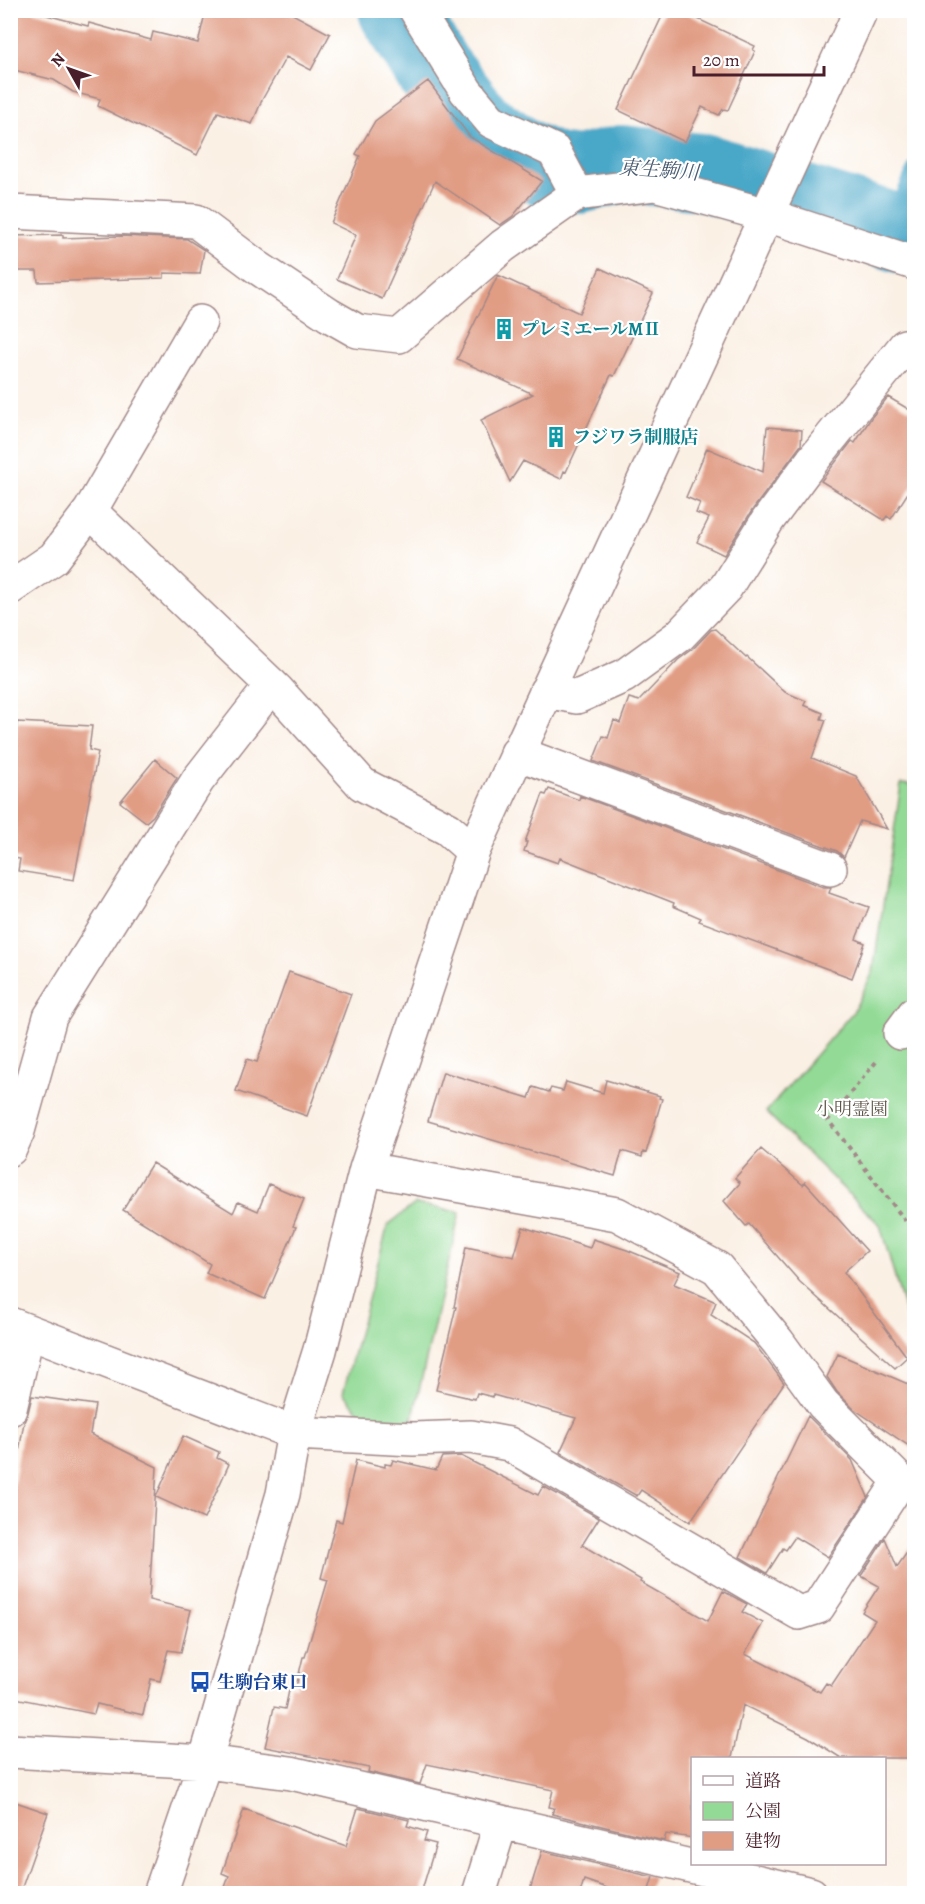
<svg xmlns="http://www.w3.org/2000/svg" width="925" height="1904" font-family="Alegreya,'Noto Serif JP',serif">
<style>
.green{fill:#92da95;stroke:#6e7c60;stroke-width:1.5}
.lines{fill:none;stroke-linecap:round;stroke-linejoin:round}
.stream{stroke:#4aa7c8;stroke-width:14}
.river{stroke:#4aa7c8;stroke-width:78}
.building{fill:#e19c84}
.minor-casing{stroke:#a28888;stroke-width:36}
.path{stroke:#a28888;stroke-width:4;stroke-dasharray:4.5 4.5;stroke-linecap:butt}
.minor{stroke:#fff;stroke-width:33}
.labels{text-anchor:middle;dominant-baseline:central;stroke-width:4.5;stroke-linejoin:round;paint-order:stroke}
.culture-label{font-size:18px;font-weight:bold;fill:#0d838f;stroke:#fff;text-anchor:start}
.park-label{font-size:18px;fill:#60574b;stroke:#fff}
.transit-label{font-size:18px;font-weight:bold;fill:#164399;stroke:#fff;text-anchor:start}
.water-label{font-size:20px;font-style:italic;fill:#4a5c72;stroke:#fff}
</style>
<rect width="100%" height="100%" fill="#fff"/>
<filter id="ink" filterUnits="userSpaceOnUse"><feTurbulence type="fractalNoise" baseFrequency=".0167" numOctaves="2"/><feDisplacementMap in="SourceGraphic" scale="12" xChannelSelector="R" yChannelSelector="G"/><feConvolveMatrix kernelMatrix="1 2 1 2 8 2 1 2 1" color-interpolation-filters="sRGB"/></filter>
<filter id="wash" filterUnits="userSpaceOnUse"><feTurbulence type="fractalNoise" baseFrequency=".008" numOctaves="4" result="noise"/><feDisplacementMap in="SourceGraphic" scale="24" xChannelSelector="R" yChannelSelector="G"/><feGaussianBlur stdDeviation="1.35" result="paint"/><feColorMatrix in="noise" values="0 0 0 0 0 0 0 0 0 0 0 0 0 0 0 0 0 1.4 0 .05"/><feComposite in="paint" operator="in"/></filter>
<g filter="url(#wash)">
<rect width="100%" height="100%" fill="#fbf0e4"/>
<path class="green" d="M901,784L914,785V1343L880,1225L766,1112L853,1012L873,972Z
M415,1204L460,1212L412,1421L366,1420L343,1393L388,1225Z"/>
<g class="lines">
<path class="stream" d="M888,229L914,169"/>
<path class="river" d="M397,10L434,71L479,128L523,158L554,172L579,175L622,164L703,172L914,238"/>
</g>
<g id="blocks">
<path class="building" d="M17,10H28L88,26L89,23L151,40L153,32L198,43L206,10H285L330,34L311,70L286,57L262,100L252,124L218,112L197,155L98,106L100,99L73,92L54,80L10,69V35Z
M665,10H679L755,46L753,50L755,51L728,110L723,109L719,115L702,107L685,142L618,110Z
M428,81L470,137L542,181L513,216L500,225L435,181L382,299L337,279L356,235L331,223L360,156L356,154L375,121Z
M63,235V238L121,236L187,239L204,250L200,274L164,273V278L38,282L37,271H10V236Z
M600,268L653,293L614,376L611,375L566,472L564,471L561,479L523,461L510,482L481,420L533,394L457,359L498,275L579,313Z
M888,397L915,413V482L891,519L887,516L884,520L821,481L852,441L855,443L871,418Z
M767,427L802,430L801,445L753,509L724,555L697,542L709,518L696,513L700,503L686,497L707,448L763,472Z
M715,629L746,658L747,657L785,692L806,701L804,705L823,713L821,719L826,720L812,758L856,776L887,829L860,821L844,857L837,851L593,761L603,736L608,738L614,720L620,723L629,698L639,701L678,660L693,649L711,630Z
M17,722L92,726L89,750L98,752L74,880L18,871L20,859L10,857V811Z
M155,759L177,778L153,816L146,822L120,802Z
M549,789L579,800L580,796L823,887H831L829,893L869,907L856,939L865,943L852,978L699,921L701,918L673,906L674,903L560,858L558,863L524,851L527,842H525L543,794L546,795Z
M289,972L351,994L307,1116L236,1091L247,1059L257,1062Z
M443,1072L529,1098L533,1087L549,1092L551,1088L563,1091L566,1082L603,1093L606,1080L660,1096L659,1098L662,1099L646,1153L643,1152L642,1157L622,1151L615,1176L428,1121Z
M761,1149L803,1185L805,1182L867,1251L844,1272L907,1357L895,1368L800,1282L749,1224L746,1226L724,1201L740,1183L735,1178Z
M152,1163L233,1213L238,1202L258,1211L269,1184L304,1199L293,1226L296,1227L265,1299L206,1273L210,1264L123,1210Z
M523,1227L590,1248L593,1239L627,1250L680,1272L674,1284L716,1302L711,1315L754,1343L784,1383L690,1522L641,1490L637,1496L560,1452L576,1418L493,1395V1397L477,1393L475,1399L436,1390L456,1307H454L466,1247L514,1257Z
M838,1354L915,1387V1450L854,1409L837,1392L827,1377Z
M32,1396L95,1405L90,1434L157,1467L149,1600L191,1610L181,1652L168,1650L160,1681L151,1679L143,1715L97,1704L94,1714L10,1697V1507L24,1422L28,1413Z
M808,1416L852,1460L868,1497L828,1557L795,1537L786,1550L783,1548L767,1573L740,1557Z
M183,1436L219,1452L217,1458L229,1464L204,1519L156,1497Z
M461,1456L538,1495L543,1486L599,1518L582,1545L641,1580L640,1582L708,1621L723,1591L747,1604L742,1612L763,1623L745,1654L820,1692L826,1683L831,1686L875,1620L862,1612L879,1586L861,1576L885,1538L897,1567L915,1541V1758H841L808,1737L743,1705L732,1758H693V1838L666,1834L664,1841L552,1814L554,1808L549,1807L553,1790L427,1764L420,1784L368,1772L369,1768L265,1747L274,1707L285,1709L290,1686L296,1687L303,1657H305L328,1580L321,1578L336,1520L342,1522L356,1460L385,1467V1464L391,1465L393,1460L436,1470L442,1457Z
M10,1800L48,1813L20,1893H10Z
M358,1808L409,1820L407,1826L427,1832L424,1841L436,1844L421,1893H223L229,1876L222,1873L244,1809L346,1846Z
M542,1851L653,1877L648,1893H622L584,1880L580,1893H529Z"/>
</g>
</g>
<g filter="url(#ink)">
<use href="#blocks" fill-opacity="0" stroke="#a28888" stroke-width="1.5"/>
<g class="lines">
<defs>
<path id="minor" d="M416,10L466,91L491,121L554,151L577,194
M10,212L196,221L257,267L329,315L357,331L399,336L503,246L577,194L655,184L767,215L914,263
M90,511L278,691L362,784L448,829L473,851
M10,588L54,558L90,511L200,322
M546,691L577,697L624,676L679,636L726,587L768,520L812,461L905,346
M517,753L830,869
M900,1033L914,1014
M10,1149L18,1131L50,1017L198,780L272,685
M10,1324L294,1433L413,1439L471,1437L509,1444L799,1613L818,1607L900,1481L823,1404L778,1342L717,1268L617,1214L366,1169
M10,1409L28,1331
M10,1751L205,1762L291,1773L811,1894
M160,1894L205,1762L283,1494L294,1433L320,1350L366,1169L473,851L861,10
M479,1894L501,1822"/>
</defs>
<use href="#minor" class="minor-casing"/>
<path class="path" d="M876,1062L828,1120L914,1232"/>
<use href="#minor" class="minor"/>
</g>
</g>
<defs>
<symbol id="building-bare" viewBox="-9 -9 18 18"><path d="M-4-6H4V6H1V3H-1V6H-4ZM-2.5-4.3h1.7v1.8h-1.7ZM.8-4.3h1.7v1.8H.8ZM-2.5-1h1.7V.8h-1.7ZM.8-1h1.7V.8H.8Z" fill="#0f9aa8" stroke="#fff" stroke-width="2.5" paint-order="stroke"/></symbol>
<symbol id="bus-bare" viewBox="-9 -9 18 18"><path d="M-5-6H5V4H4V6H2V4H-2V6H-4V4H-5ZM-3.5-4V0h7V-4ZM-3.5 1.2v1.5H-2V1.2ZM2 1.2v1.5H3.5V1.2Z" fill="#1a4fb4" stroke="#fff" stroke-width="2.5" paint-order="stroke"/></symbol>
</defs>
<g fill-rule="evenodd">
<use href="#building-bare" x="489" y="314" width="30" height="30"/>
<use href="#building-bare" x="541" y="422" width="30" height="30"/>
<use href="#bus-bare" x="185" y="1667" width="30" height="30"/>
</g>
<g class="labels">
<g class="culture-label">
<text x="521" y="329">プレミエールMⅡ</text>
<text x="573" y="437">フジワラ制服店</text>
</g>
<g class="park-label">
<text x="852" y="1109">小明霊園</text>
</g>
<g class="transit-label">
<text x="217" y="1682">生駒台東口</text>
</g>
<g class="water-label">
<text transform="translate(659 170) rotate(4)">東生駒川</text>
</g>
</g>
<rect width="925" height="1904" fill="none" stroke="#fff" stroke-width="36"/>
<rect x="691" y="1757" width="195" height="108" fill="#ffffff" stroke="#b7a5aa" stroke-width="1.5"/>
<rect x="703" y="1776" width="30" height="9" fill="#ffffff" stroke="#b7a5aa" stroke-width="1.5"/>
<text x="745" y="1787" font-size="18" fill="#4a1f2b">道路</text>
<rect x="703" y="1802" width="30" height="18" fill="#92da95" stroke="#b7a5aa" stroke-width="1.5"/>
<text x="745" y="1817" font-size="18" fill="#4a1f2b">公園</text>
<rect x="703" y="1832" width="30" height="18" fill="#e19c84" stroke="#b7a5aa" stroke-width="1.5"/>
<text x="745" y="1847" font-size="18" fill="#4a1f2b">建物</text>
<g transform="translate(69 69) rotate(310)" stroke="#ffffff" stroke-width="4.5" paint-order="stroke">
<path d="M0-4.5L10 22L0 15L-10 22Z" fill="#4a1f2b"/>
<text y="-9" font-size="16" font-weight="bold" text-anchor="middle" fill="#4a1f2b">N</text>
</g>
<path d="M694 66v9h130v-9" fill="none" stroke="#4a1f2b" stroke-width="3"/>
<text x="703" y="66" font-size="18" fill="#4a1f2b" stroke="#ffffff" stroke-width="4.5" paint-order="stroke">20 m</text>
</svg>
